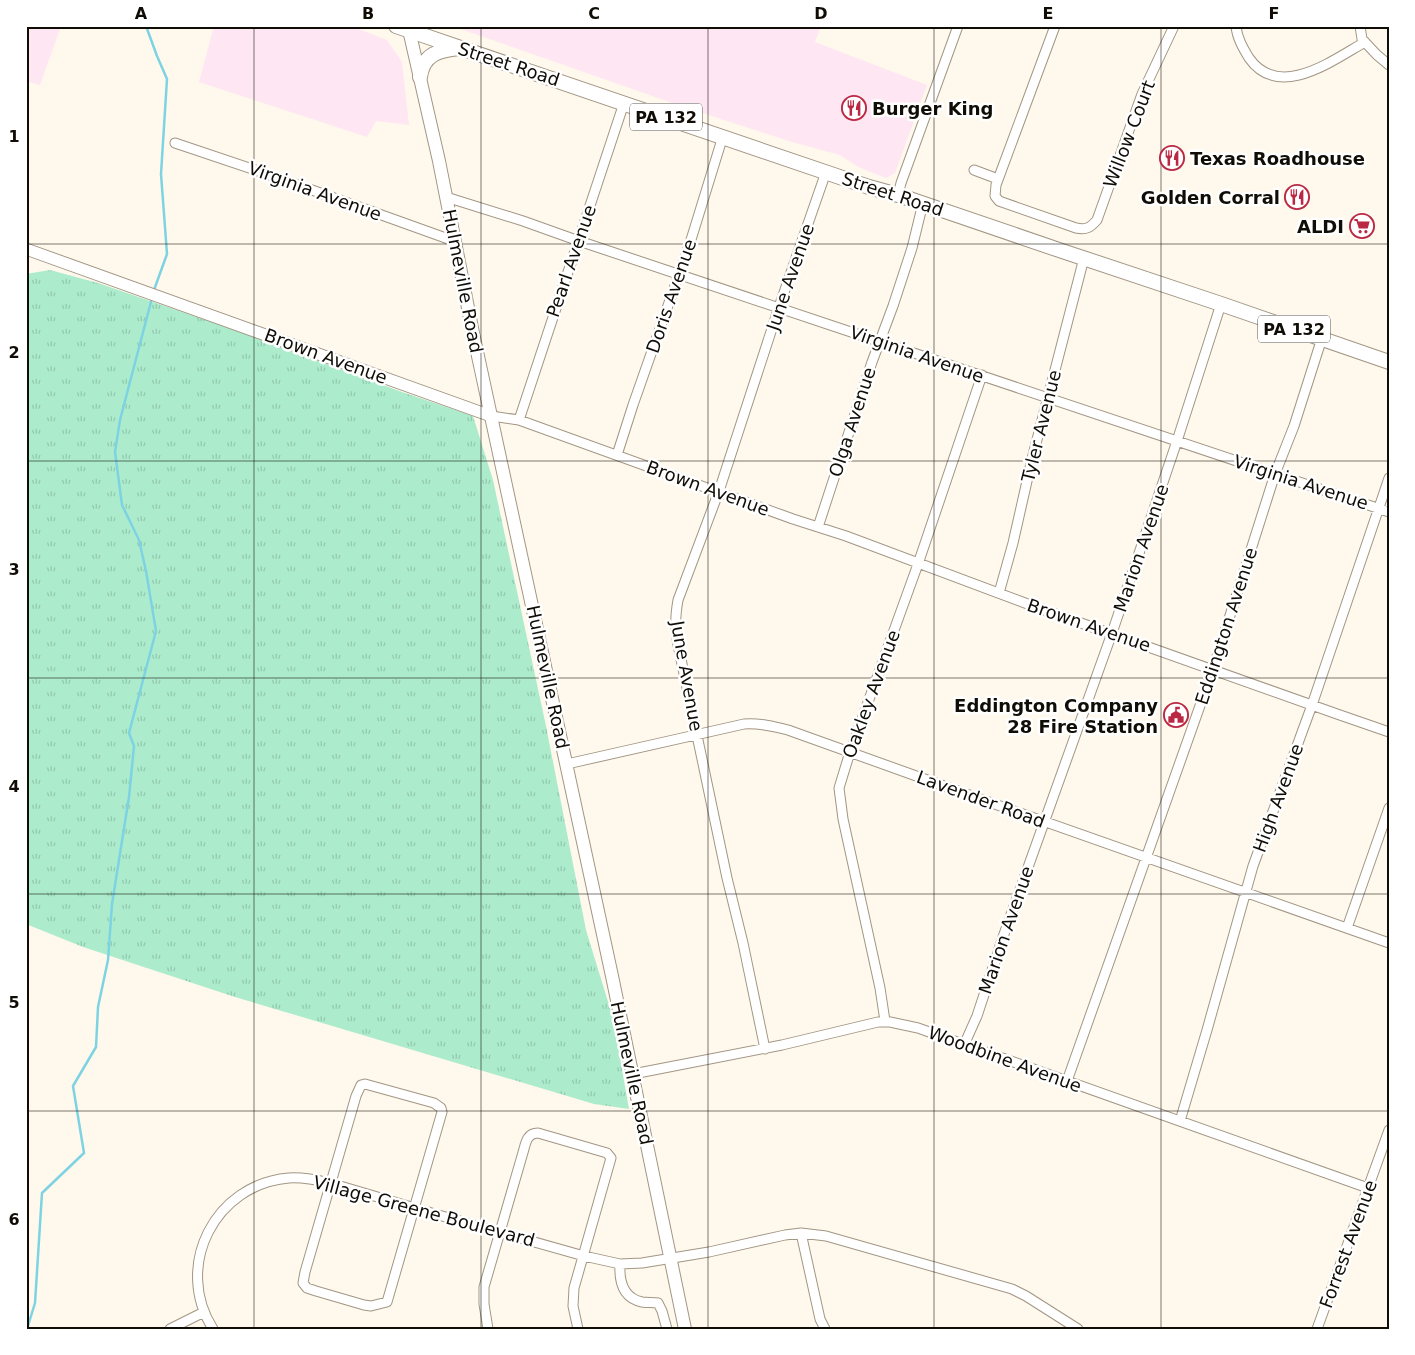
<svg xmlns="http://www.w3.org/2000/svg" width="1415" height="1355" font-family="'DejaVu Sans',sans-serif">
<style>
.commercial{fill:#fee7f3}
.grass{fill:url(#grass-tufts)}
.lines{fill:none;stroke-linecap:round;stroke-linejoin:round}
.stream{stroke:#7ed3e3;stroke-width:2.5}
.minor-casing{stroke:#a29684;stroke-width:11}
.tertiary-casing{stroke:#a29684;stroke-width:13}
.secondary-casing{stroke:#a29684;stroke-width:14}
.primary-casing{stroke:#a29684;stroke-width:16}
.minor{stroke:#fff;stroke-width:9}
.tertiary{stroke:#fff;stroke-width:11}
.secondary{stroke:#fff;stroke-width:12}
.primary{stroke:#fff;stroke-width:14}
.grid{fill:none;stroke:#100c06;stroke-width:1;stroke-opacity:0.55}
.labels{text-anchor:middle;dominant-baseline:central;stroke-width:5;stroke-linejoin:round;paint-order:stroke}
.shield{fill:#fff;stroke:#585551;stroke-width:1}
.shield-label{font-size:16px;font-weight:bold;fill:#100c06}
.street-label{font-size:18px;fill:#100c06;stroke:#fff}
.poi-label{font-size:18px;font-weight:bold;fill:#100c06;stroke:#fff;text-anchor:end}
.neatline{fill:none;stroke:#100c06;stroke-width:2}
.grid-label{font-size:16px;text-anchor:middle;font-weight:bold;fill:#100c06}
</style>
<defs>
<pattern id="grass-tufts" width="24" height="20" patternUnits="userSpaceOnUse" patternTransform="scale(1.25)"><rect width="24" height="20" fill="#aceccd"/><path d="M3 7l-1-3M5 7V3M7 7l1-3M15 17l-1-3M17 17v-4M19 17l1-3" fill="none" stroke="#93c9af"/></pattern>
</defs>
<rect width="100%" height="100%" fill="#fff8ec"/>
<path class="commercial" d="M26,26H61L40,85L26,81Z
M214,26H351L387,40L402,62L409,125L376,121L367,137L199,82Z
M452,26H821L815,42L927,85L895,173L886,178L858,167L840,155L792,142L678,105Z"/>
<path class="grass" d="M50,270L98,283L246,334L402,392L473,416L493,480L546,726L586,930L613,1018L629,1109L594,1104L235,997L83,947L26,924V274Z"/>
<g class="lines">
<path class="stream" d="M146,26L157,56L167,79L161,174L167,254L154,290
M27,1329L35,1303L42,1193L84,1153L73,1086L96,1047L98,1007L108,960L112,904L129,797L134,746L129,733L156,631L146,571L139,540L122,505L115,452L120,420L152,298"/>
<defs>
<path id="minor" d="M1055,26L996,185L995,196L999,201L1076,228C1086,230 1090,228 1097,220L1142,94L1174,26
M1236,26C1237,38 1243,48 1249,58C1279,101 1333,60 1365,42
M1360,26L1362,39L1377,55L1389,65
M175,143L273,176L454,241
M974,170L998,179
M898,195L901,183L958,26
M446,197L523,221L579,241L1389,512
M491,416L519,420L793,519L846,536L1033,606L1337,714L1389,732
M519,420L624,103
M617,455L633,405L690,243L723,136
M818,527L872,362L893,306L912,248L923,203
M999,593L1013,543L1032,459L1084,258
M567,764L744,724C760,723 773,726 788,730L972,796L1389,943
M1347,928L1389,808
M885,1021L880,988L843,819L839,788L850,752L918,564L982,375
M964,1045L977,1016L1003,937L1112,633L1177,441L1221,304
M765,1049L743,943L727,878L678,645C675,628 675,617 678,600L719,491L779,307L826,172
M633,1074L782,1045L878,1022H890L918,1028L1368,1188
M1067,1081L1213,669L1275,474L1294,426L1322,338
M365,1084L434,1103L441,1108L442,1112L387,1302L371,1306L364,1305L316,1291L307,1288L303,1283L305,1272L356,1096L361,1085Z
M1180,1121L1207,1030L1253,866L1312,705L1389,478
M801,1233L820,1319L825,1329
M620,1264C619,1281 623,1298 642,1302C648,1303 653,1302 658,1303L662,1311L667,1329
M170,1329L204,1312
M213,1329C173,1266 215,1184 289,1178C303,1177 317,1180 330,1183L435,1214L584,1256L620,1264L642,1263L709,1252L785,1235L801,1233L826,1236L1012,1289L1026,1296L1078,1329
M488,1329L484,1304V1287L524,1149C526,1141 528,1133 538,1133L607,1153L611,1158L574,1288L573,1306L578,1329
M1317,1329L1389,1130"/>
<path id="tertiary" d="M26,249L491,416"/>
<path id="secondary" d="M409,30L439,161L473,333L612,976L685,1329"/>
<path id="primary" d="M396,26L869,187L898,195L1065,252L1221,304L1389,362
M420,77C423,54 439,50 459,48"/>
</defs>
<use href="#minor" class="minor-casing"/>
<use href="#tertiary" class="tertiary-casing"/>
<use href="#secondary" class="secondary-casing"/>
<use href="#primary" class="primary-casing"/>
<use href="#minor" class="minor"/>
<use href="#tertiary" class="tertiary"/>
<use href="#secondary" class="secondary"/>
<use href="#primary" class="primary"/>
</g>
<path class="grid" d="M254,26V1329M481,26V1329M708,26V1329M934,26V1329M1161,26V1329M26,244H1389M26,461H1389M26,678H1389M26,894H1389M26,1111H1389"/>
<defs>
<symbol id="restaurant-ring" viewBox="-11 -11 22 22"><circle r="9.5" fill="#fff" stroke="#ba2844" stroke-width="1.5"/><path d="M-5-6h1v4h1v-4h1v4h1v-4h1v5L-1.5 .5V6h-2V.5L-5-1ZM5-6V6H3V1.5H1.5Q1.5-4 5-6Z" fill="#ba2844"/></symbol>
<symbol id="supermarket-ring" viewBox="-11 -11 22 22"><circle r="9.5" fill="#fff" stroke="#ba2844" stroke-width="1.5"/><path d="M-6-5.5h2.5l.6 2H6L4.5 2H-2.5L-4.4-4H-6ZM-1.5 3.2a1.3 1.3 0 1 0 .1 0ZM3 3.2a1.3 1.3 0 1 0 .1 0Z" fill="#ba2844"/></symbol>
<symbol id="civic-ring" viewBox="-11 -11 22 22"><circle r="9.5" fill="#fff" stroke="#ba2844" stroke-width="1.5"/><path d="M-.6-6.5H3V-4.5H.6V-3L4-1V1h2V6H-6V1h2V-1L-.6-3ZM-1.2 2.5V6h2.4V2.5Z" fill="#ba2844"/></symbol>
</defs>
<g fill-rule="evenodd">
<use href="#restaurant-ring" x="840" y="94" width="28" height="28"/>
<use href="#restaurant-ring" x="1158" y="144" width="28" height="28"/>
<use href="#restaurant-ring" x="1283" y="183" width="28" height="28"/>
<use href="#supermarket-ring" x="1348" y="212" width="28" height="28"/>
<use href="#civic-ring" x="1162" y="701" width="28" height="28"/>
</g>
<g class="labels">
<g class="shield">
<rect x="630" y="103.5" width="72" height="27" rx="4"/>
<rect x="1258" y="315.5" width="72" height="27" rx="4"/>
</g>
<g class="shield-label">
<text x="666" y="117">PA 132</text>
<text x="1294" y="329">PA 132</text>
</g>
<g class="street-label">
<text transform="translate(509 64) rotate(18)">Street Road</text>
<text transform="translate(1129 134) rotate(-69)">Willow Court</text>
<text transform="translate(315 191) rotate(20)">Virginia Avenue</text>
<text transform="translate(893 194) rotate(18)">Street Road</text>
<text transform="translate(571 261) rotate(-71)">Pearl Avenue</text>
<text transform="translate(790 277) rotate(-71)">June Avenue</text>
<text transform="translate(463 281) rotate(79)">Hulmeville Road</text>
<text transform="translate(671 296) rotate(-71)">Doris Avenue</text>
<text transform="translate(917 354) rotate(19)">Virginia Avenue</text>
<text transform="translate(326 356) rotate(20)">Brown Avenue</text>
<text transform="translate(852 422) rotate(-72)">Olga Avenue</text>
<text transform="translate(1041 426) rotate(-76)">Tyler Avenue</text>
<text transform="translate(1301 482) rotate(18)">Virginia Avenue</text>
<text transform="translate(708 488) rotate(20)">Brown Avenue</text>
<text transform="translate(1141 548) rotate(-71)">Marion Avenue</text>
<text transform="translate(1089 625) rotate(19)">Brown Avenue</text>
<text transform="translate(1226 626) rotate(-72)">Eddington Avenue</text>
<text transform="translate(687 676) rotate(80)">June Avenue</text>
<text transform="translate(548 677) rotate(78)">Hulmeville Road</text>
<text transform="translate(871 694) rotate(-70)">Oakley Avenue</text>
<text transform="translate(1278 798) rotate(-70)">High Avenue</text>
<text transform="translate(981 799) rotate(20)">Lavender Road</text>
<text transform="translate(1006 930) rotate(-71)">Marion Avenue</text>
<text transform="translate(1005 1059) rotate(20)">Woodbine Avenue</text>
<text transform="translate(632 1073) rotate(78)">Hulmeville Road</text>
<text transform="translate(424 1211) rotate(15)">Village Greene Boulevard</text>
<text transform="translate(1348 1244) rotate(-70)">Forrest Avenue</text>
</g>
<g class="poi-label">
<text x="872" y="108" text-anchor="start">Burger King</text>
<text x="1190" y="158" text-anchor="start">Texas Roadhouse</text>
<text x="1280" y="197">Golden Corral</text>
<text x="1344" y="226">ALDI</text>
<text x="1158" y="705">Eddington Company<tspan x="1158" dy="21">28 Fire Station</tspan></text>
</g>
</g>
<rect width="1415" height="1355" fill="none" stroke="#ffffff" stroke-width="55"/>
<rect x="28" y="28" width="1360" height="1300" class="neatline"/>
<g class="grid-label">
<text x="141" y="19">A</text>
<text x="368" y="19">B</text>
<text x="594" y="19">C</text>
<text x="821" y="19">D</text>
<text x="1048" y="19">E</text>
<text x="1274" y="19">F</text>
<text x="14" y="142">1</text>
<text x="14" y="358">2</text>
<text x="14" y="575">3</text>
<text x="14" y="792">4</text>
<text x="14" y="1008">5</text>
<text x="14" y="1225">6</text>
</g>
</svg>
